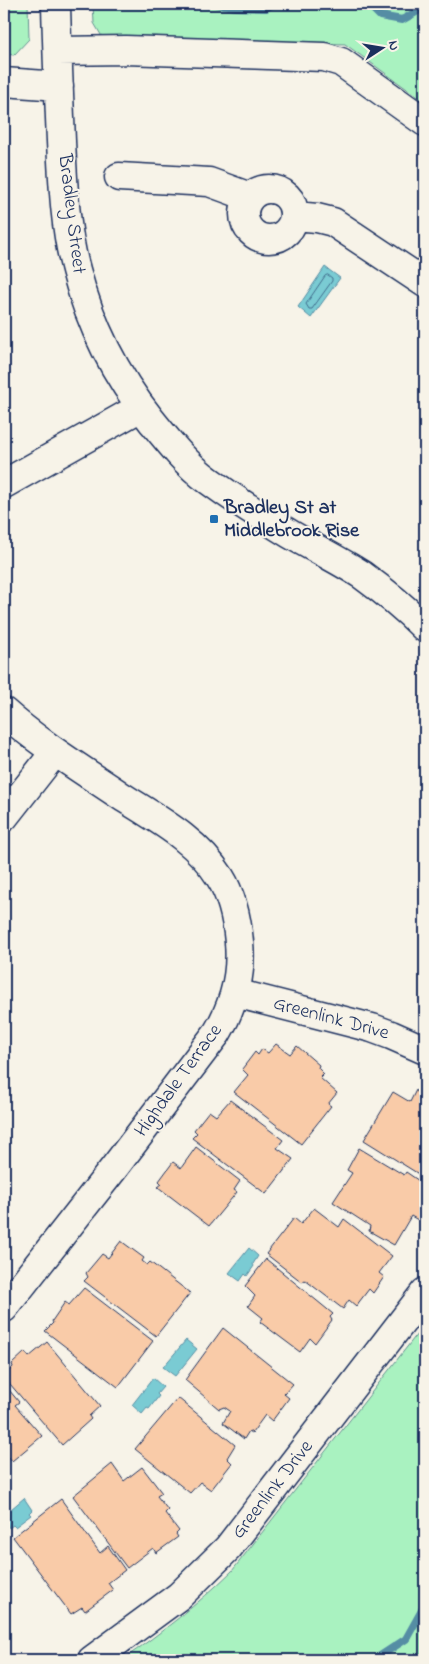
<svg xmlns="http://www.w3.org/2000/svg" width="429" height="1664" font-family="'Indie Flower',sans-serif">
<style>
.green{fill:#a9f2c0;stroke:#62908f}
.water{fill:#7acbd3;stroke:#548da4}
.lines{fill:none;stroke-linecap:round;stroke-linejoin:round}
.shore{stroke:#416d8d;stroke-width:1}
.stream{stroke:#548da4;stroke-width:8}
.building{fill:#f9cba8;stroke:#1b2f5e}
.minor-casing{stroke:#1b2f5e;stroke-width:31}
.minor{stroke:#f7f3e8;stroke-width:28}
.poi-dot{fill:#1f6fb2;stroke:#f7f3e8;stroke-width:2}
.labels{text-anchor:middle;dominant-baseline:central;stroke-width:4;stroke-linejoin:round;paint-order:stroke}
.street-label{font-size:20px;fill:#1b2f5e;stroke:#f7f3e8}
.poi-label{font-size:20px;font-weight:bold;fill:#1b2f5e;stroke:#f7f3e8;text-anchor:start}
</style>
<rect width="100%" height="100%" fill="#f7f3e8"/>
<filter id="ink" filterUnits="userSpaceOnUse"><feTurbulence type="fractalNoise" baseFrequency=".02" numOctaves="2"/><feDisplacementMap in="SourceGraphic" scale="10" xChannelSelector="R" yChannelSelector="G"/><feConvolveMatrix kernelMatrix="1 2 1 2 8 2 1 2 1" color-interpolation-filters="sRGB"/></filter>
<g filter="url(#ink)">
<path class="green" d="M4,4H28L29,39L14,55L4,54Z
M93,4H425V102L345,44L122,37L104,40L94,23Z
M425,1324V1660H122C162,1632 197,1605 232,1571Z"/>
<path class="water" d="M325,267L340,278L311,318L298,307Z
M249,1248L258,1256L253,1264L254,1266L247,1276L245,1274L240,1281L229,1273Z
M186,1340L197,1349L175,1376L163,1367Z
M153,1378L163,1387L157,1394L159,1396L149,1409L147,1408L142,1414L132,1405Z
M24,1498L32,1510L29,1513L31,1515L15,1527L13,1525L9,1528L4,1515Z"/>
<g class="lines">
<path class="shore" d="M328,275L332,278V281L312,309H309L306,304L325,276Z"/>
<path class="stream" d="M217,4L235,7L266,8L273,4
M368,4L380,16L402,20L425,7
M374,1660L406,1639L425,1605"/>
</g>
<path class="building" d="M276,1044L290,1054L297,1046L319,1065L318,1068L324,1074L320,1078L337,1093L328,1104L331,1106L301,1144L234,1092L248,1075L242,1069L255,1052L258,1055L262,1049L268,1053Z
M416,1090L425,1095V1178L364,1140L393,1092L410,1102Z
M230,1100L283,1140L277,1148L293,1159L266,1194L192,1138L197,1133L194,1130L209,1111L216,1116Z
M196,1147L240,1181L234,1190L237,1192L209,1226L158,1187L162,1184L159,1181L173,1162L181,1168Z
M359,1148L404,1175L406,1172L425,1185V1203L424,1205L425,1208L418,1220L411,1216L394,1245L369,1231L370,1226L333,1202L352,1173L347,1170Z
M314,1208L339,1227L344,1219L392,1256L379,1273L384,1277L373,1293L369,1289L356,1306L349,1300L343,1309L305,1280L302,1282L266,1254L294,1218L301,1224Z
M121,1241L144,1258L142,1261L147,1265L150,1262L190,1293L156,1336L84,1281L88,1277L86,1273L102,1254L108,1258Z
M266,1259L333,1314L330,1317L332,1320L315,1343L310,1338L300,1352L260,1322L263,1318L248,1306L255,1296L245,1286Z
M84,1288L153,1341L118,1387L45,1331L53,1323L52,1321L65,1302L69,1305Z
M223,1328L293,1384L284,1394L289,1398L272,1421L265,1415L252,1433L249,1431L244,1439L223,1423L230,1411L224,1407L219,1409L185,1380Z
M47,1342L100,1406L89,1416L91,1419L62,1445L4,1377V1375L13,1367L12,1364L25,1352L29,1357Z
M4,1384L19,1402L15,1405L42,1436L12,1461L4,1451Z
M178,1398L235,1445L227,1458L232,1463L211,1490L200,1482L190,1493L135,1449Z
M112,1464L124,1481L142,1467L162,1493L157,1496L168,1510L165,1513L179,1531L176,1534L178,1537L156,1553L153,1548L127,1568L73,1496Z
M61,1499L100,1553L108,1546L125,1570L108,1583L113,1590L85,1611L82,1607L71,1614L13,1537Z"/>
<g class="lines">
<defs>
<path id="minor" d="M56,4C57,50 59,95 61,141C63,182 65,231 76,270C90,324 116,376 151,420C168,441 186,464 208,480C234,499 262,517 290,534C314,548 339,560 362,575C384,591 406,609 425,628
M58,51L126,50L324,57L341,62L425,122
M4,82L59,86
M119,177L209,182L250,197
M244 214a25 25 0 1 1 50 0a25 25 0 1 1-50 0Z
M295,216L317,218L333,222L425,283
M4,484L141,407
M4,712C40,744 81,769 121,796C157,819 197,840 220,877C232,896 237,920 239,942C242,975 234,1005 217,1033L114,1168L4,1308
M4,817L55,752
M235,993L372,1028L391,1035L425,1050
M92,1660L179,1596L228,1548L425,1292"/>
</defs>
<use href="#minor" class="minor-casing"/>
<use href="#minor" class="minor"/>
</g>
</g>
<rect class="poi-dot" x="209" y="514" width="10" height="10" rx="2.5"/>
<g class="labels">
<g class="street-label">
<text transform="translate(71 214) rotate(83)">Bradley Street</text>
<text transform="translate(331 1019) rotate(15)">Greenlink Drive</text>
<text transform="translate(179 1081) rotate(-54)">Highdale Terrace</text>
<text transform="translate(273 1490) rotate(-52)">Greenlink Drive</text>
</g>
<g class="poi-label">
<text x="224" y="508">Bradley St at<tspan x="224" dy="23">Middlebrook Rise</tspan></text>
</g>
</g>
<rect width="429" height="1664" fill="none" stroke="#f7f3e8" stroke-width="20"/>
<rect x="10" y="10" width="409" height="1644" fill="none" stroke="#1b2f5e" stroke-width="2" filter="url(#ink)"/>
<g transform="translate(382 48) rotate(78)" stroke="#f7f3e8" stroke-width="4" paint-order="stroke">
<path d="M0-4L9 19L0 12L-9 19Z" fill="#1b2f5e"/>
<text y="-8" font-size="14" font-weight="bold" text-anchor="middle" fill="#1b2f5e">N</text>
</g>
</svg>
